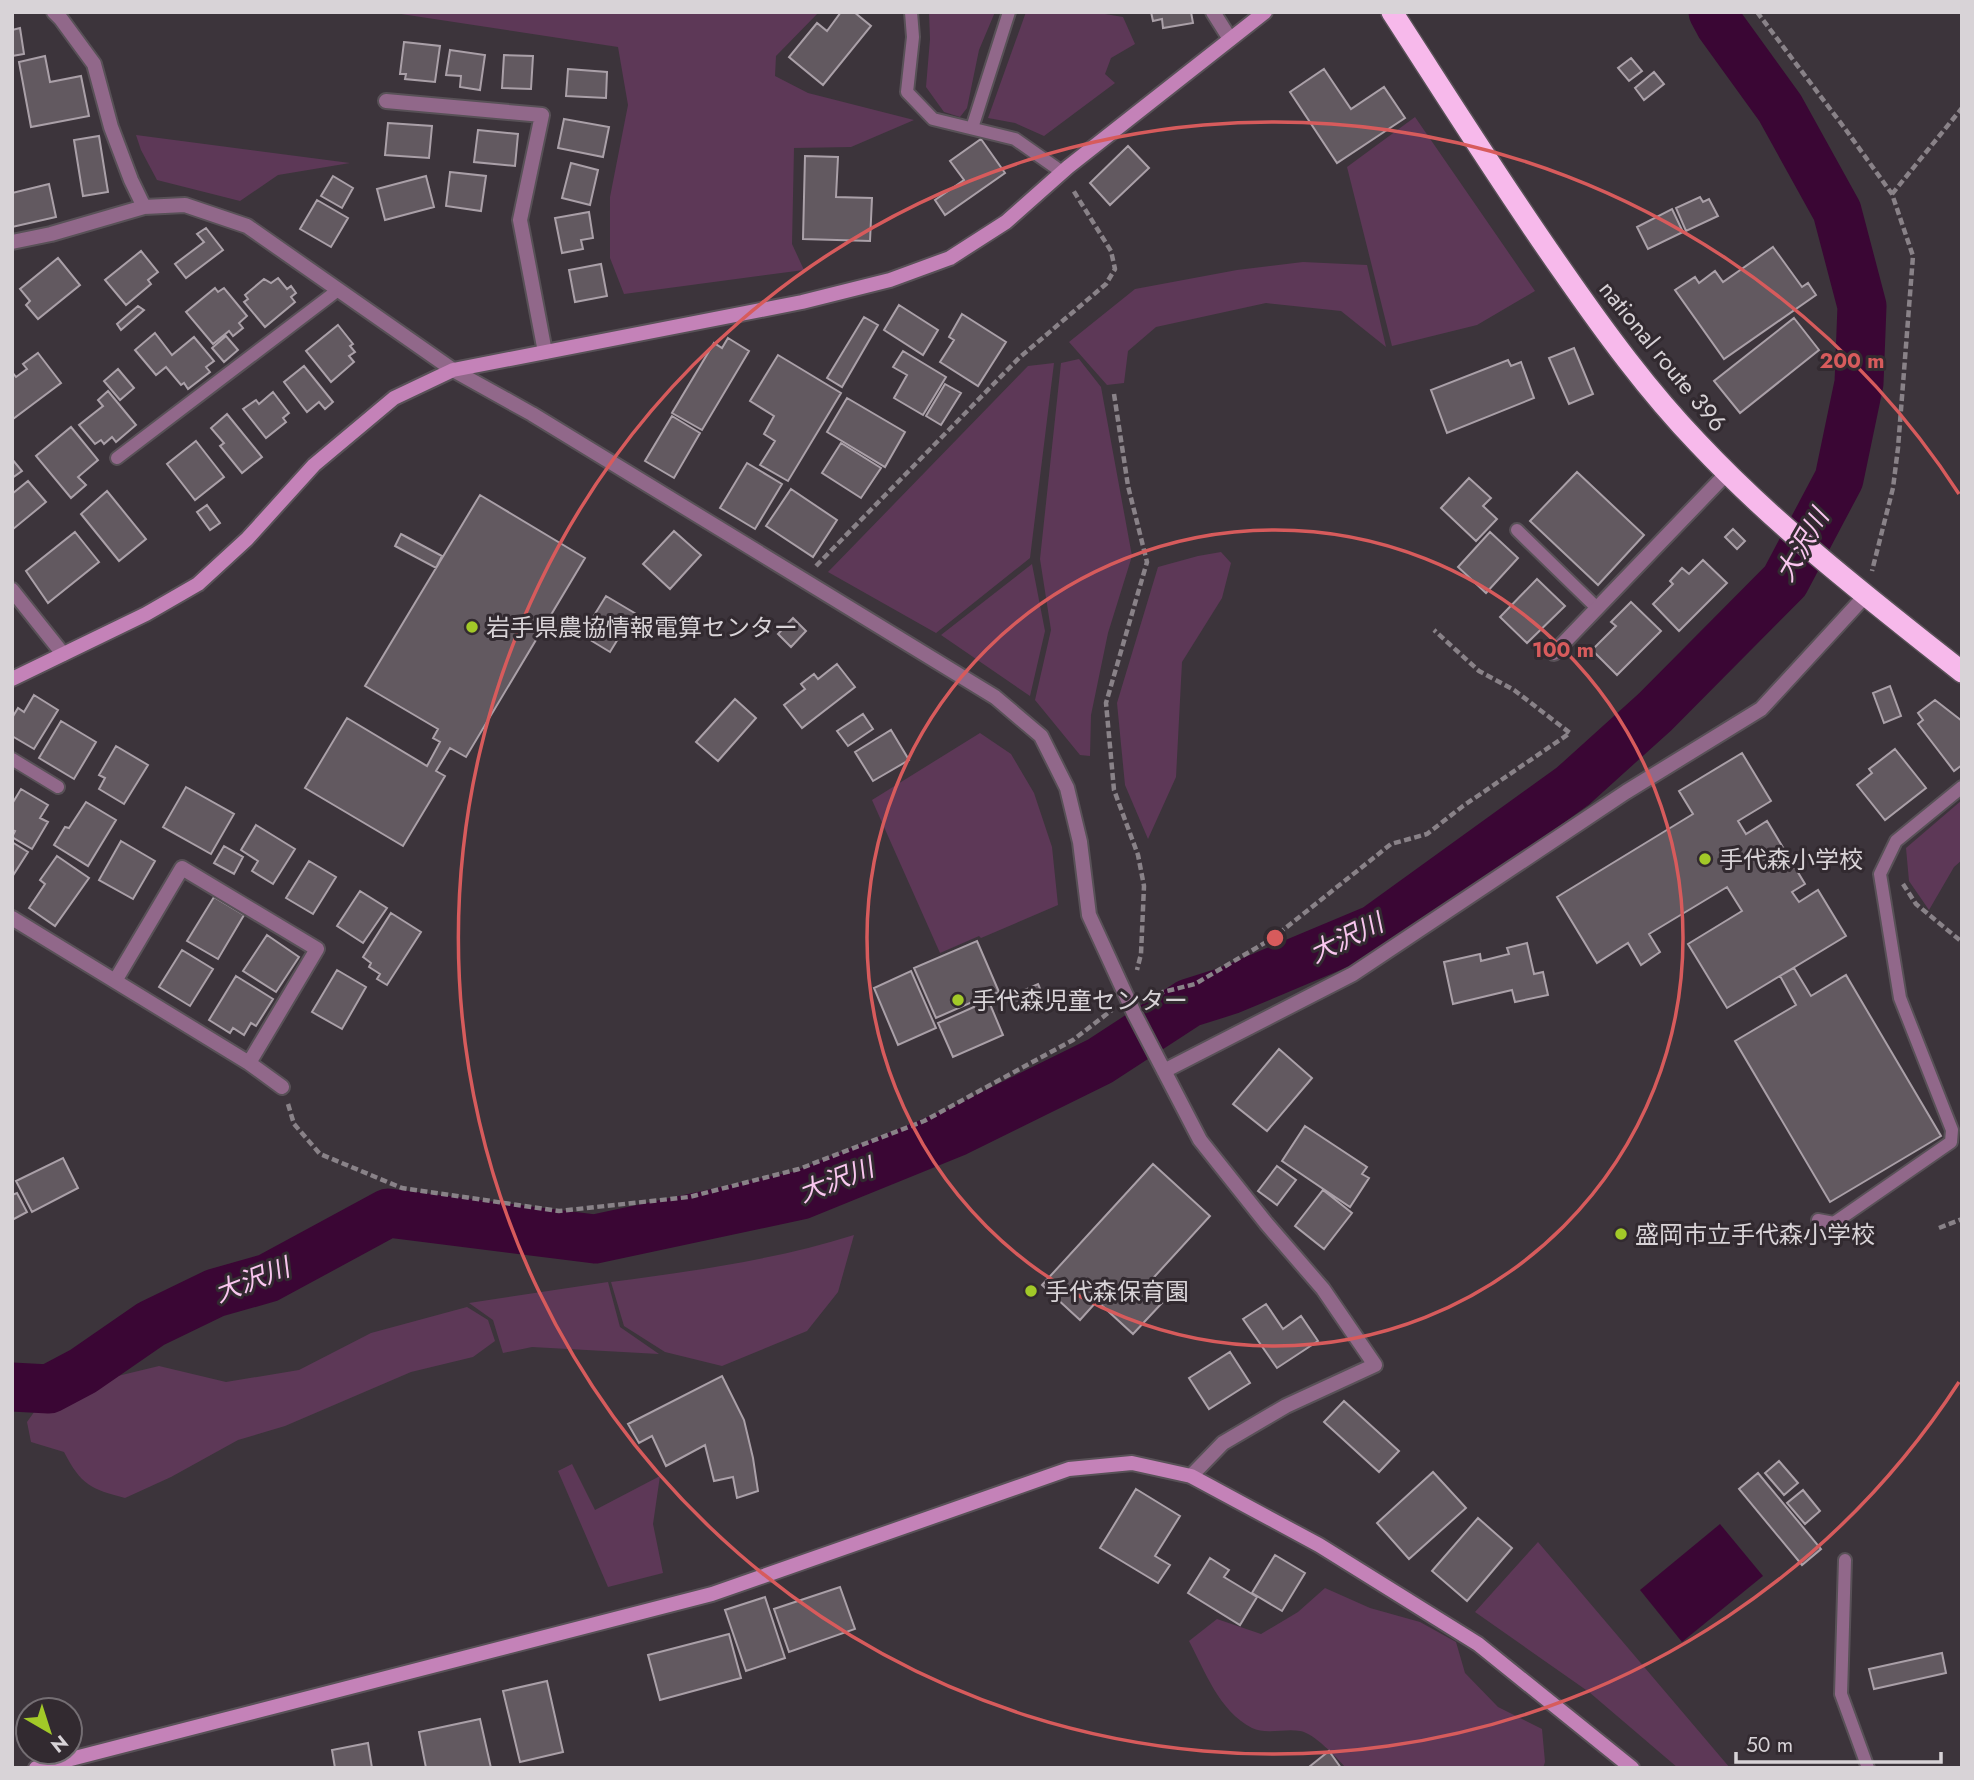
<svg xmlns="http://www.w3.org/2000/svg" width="1974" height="1780" font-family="Jost,'Noto Sans JP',sans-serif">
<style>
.green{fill:#5d3857}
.water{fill:#3a0634}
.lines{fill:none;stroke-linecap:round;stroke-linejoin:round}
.river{stroke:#3a0634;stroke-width:49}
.building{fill:#625960;stroke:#aaa0a8;stroke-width:2}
.lane-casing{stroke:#585157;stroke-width:16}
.street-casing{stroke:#585157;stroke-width:18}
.secondary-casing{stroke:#585157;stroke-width:18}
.highway-casing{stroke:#585157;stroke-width:24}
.path{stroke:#898288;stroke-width:4.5;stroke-dasharray:7 3.5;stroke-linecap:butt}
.lane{stroke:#91688a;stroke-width:12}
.street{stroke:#91688a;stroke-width:14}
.secondary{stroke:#c482b8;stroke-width:14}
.highway{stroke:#f7b9eb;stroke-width:21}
.ring{fill:none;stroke:#d75b5c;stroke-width:3.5}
.poi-dot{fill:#a2c928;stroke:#322a30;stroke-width:2.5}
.labels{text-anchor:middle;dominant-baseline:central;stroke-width:6;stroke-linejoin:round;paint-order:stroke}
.street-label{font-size:24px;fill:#d8d3d7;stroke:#322a30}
.poi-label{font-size:24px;fill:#d8d3d7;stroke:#322a30;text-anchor:start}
.water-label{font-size:26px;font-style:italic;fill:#f9c6ef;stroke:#322a30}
.centre{fill:#d75b5c;stroke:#322a30;stroke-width:3.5}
.ring-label{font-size:21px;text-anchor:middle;font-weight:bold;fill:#d75b5c;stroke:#322a30;stroke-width:6;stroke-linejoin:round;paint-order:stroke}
</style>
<rect width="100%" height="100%" fill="#3c343b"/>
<path class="green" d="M388,12H819L776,56L775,76L808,93L914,120L851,147L794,148L792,244L804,270L624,294L610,258V197L628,105L618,47Z
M929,12H995L979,50L967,108L960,117L944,112L926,87L930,39Z
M1026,12H1093L1123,17L1135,44L1111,58L1105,74L1115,83L1044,136L1015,123L988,118Z
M1415,117L1535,291L1477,325L1392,346L1347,167Z
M136,135L350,163L278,175L240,201L157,180L141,150Z
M1303,262L1367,265L1386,347L1341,311L1266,303L1156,327L1128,351L1124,383L1107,385L1069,342L1135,289L1237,270Z
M1079,359L1101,387L1132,556L1108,633L1091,715L1090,756L1080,755L1035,700L1051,630L1040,559L1061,363Z
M1054,363L1030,558L936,633L828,572L1028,366Z
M1221,552L1231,563L1222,598L1182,662L1176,777L1148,839L1125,785L1117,703L1158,567L1198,556Z
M1032,564L1045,631L1030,696L941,635Z
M980,733L1011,754L1034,793L1052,847L1058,905L981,938L979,936L940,953L872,800Z
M1962,800V860L1954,867L1929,910L1909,881L1906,848Z
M854,1235L838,1292L807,1331L722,1366L665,1352L624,1326L611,1282C693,1271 775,1260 854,1235Z
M608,1282L620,1327L659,1354L532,1347L503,1353L493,1320L469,1303Z
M467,1307L488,1320L495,1341L473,1357L411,1372L285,1426L238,1440L171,1477L125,1498C91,1489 81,1485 64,1452L31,1442L27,1422L37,1408L97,1381L159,1366L226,1382L299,1370L371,1333Z
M572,1464L595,1510L660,1476L653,1524L663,1573L608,1587L558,1471Z
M1538,1542L1730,1768H1678L1589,1692L1475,1612Z
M1325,1588L1370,1608L1420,1622L1456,1642L1465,1673L1498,1707L1542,1729L1545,1762L1543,1768H1346C1336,1757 1314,1733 1300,1731C1285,1728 1266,1735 1252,1728C1219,1711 1205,1671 1189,1641L1217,1619L1261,1634L1298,1612Z"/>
<path class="water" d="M1720,1524L1763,1576L1682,1642L1640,1590Z"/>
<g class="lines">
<path class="river" d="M12,1387L49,1389L83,1371L151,1324L215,1293L268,1278L388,1213L595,1239L801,1195L956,1132L1100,1061L1189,1003L1230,990L1375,929L1573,786L1655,712L1785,581L1839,479L1859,383L1862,306L1837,211L1780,108L1720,25L1713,12"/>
</g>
<path class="building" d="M841,12H854L871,26L823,85L789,57L817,23L827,31Z
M1151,12H1191L1193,23L1163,28L1162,19L1153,21Z
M20,28L24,54L12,56V30Z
M404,42L440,46L435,82L405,79L406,74H400Z
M450,50L485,55L480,90L460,87L461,76L446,75Z
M504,55L533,56L531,89L502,88Z
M45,56L50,82L81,76L89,116L31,127L19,62Z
M1631,58L1642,71L1629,81L1618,68Z
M568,69L607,72L606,98L566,96Z
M1324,69L1351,109L1384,87L1405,118L1337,163L1290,92Z
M1654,72L1664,84L1644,100L1635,88Z
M564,119L609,127L603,157L558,148Z
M388,123L432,126L429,158L385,155Z
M478,130L518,134L515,166L474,162Z
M99,136L108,192L83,196L74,140Z
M981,139L1005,173L945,215L935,200L964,180L950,161Z
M1128,146L1149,168L1110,205L1090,183Z
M805,156L838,157L836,197L872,198L870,241L803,239Z
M571,163L598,170L590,205L562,198Z
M450,172L486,176L481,211L446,206Z
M333,176L353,188L342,208L321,196Z
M426,176L434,207L385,220L377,189Z
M49,184L56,217L12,227V193Z
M1700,197L1703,202L1709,199L1718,216L1686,231L1676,208Z
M317,200L348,218L331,247L300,229Z
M1672,209L1683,232L1648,249L1637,227Z
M589,212L593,238L581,240L583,249L562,253L555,218Z
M206,228L223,250L186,278L175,264L204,242L197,234Z
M1773,247L1802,287L1808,283L1816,295L1724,359L1675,290L1695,277L1699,283L1715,271L1723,282Z
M141,251L158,272L148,280L151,284L126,305L105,280Z
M58,258L80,285L38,319L26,305L30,301L20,289Z
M601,264L607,296L575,302L569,270Z
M278,278L287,289L291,286L296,293L291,297L295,302L265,327L244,302L248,299L245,295L264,279L271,283Z
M215,288L218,292L224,288L247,316L239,323L243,328L233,336L229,331L213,344L186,312Z
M899,305L938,330L923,355L884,330Z
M138,306L144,310L121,330L117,324Z
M962,314L1006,342L978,386L940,362L954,340L949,337Z
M864,317L878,325L842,387L827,378Z
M1794,318L1819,350L1740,413L1714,381Z
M338,325L353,344L350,346L355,352L349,356L354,362L331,382L306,351Z
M155,333L172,355L194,337L214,361L206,367L210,372L188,389L184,383L181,385L166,367L156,375L135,350Z
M226,336L238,350L224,362L212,348Z
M728,338L749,351L702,430L672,413L714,343L722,348Z
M1574,348L1593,394L1569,404L1549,358Z
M903,351L946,377L923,415L894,398L907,375L893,367Z
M38,353L61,383L13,419L12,372L16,377L27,369L23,364Z
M778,355L841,393L788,481L760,465L775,441L764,434L774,416L750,401Z
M1508,360L1511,366L1521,362L1534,398L1447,433L1431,390Z
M304,366L333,402L325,409L319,402L307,412L284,382Z
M118,369L134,388L120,400L104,381Z
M945,384L961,393L941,425L926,416Z
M108,391L136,425L116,442L112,437L104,444L101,440L95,444L79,425L103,406L98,400Z
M273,392L289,413L283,418L286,422L266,438L243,409L256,400L259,404Z
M847,398L905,432L885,467L827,432Z
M227,414L262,457L242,473L220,446L224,443L211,428Z
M672,416L700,433L674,478L645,461Z
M71,427L98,460L78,477L86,485L71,498L36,456Z
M196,441L224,477L195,500L167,464Z
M841,443L881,468L861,498L822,473Z
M12,459L22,471L12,478Z
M747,463L782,484L755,529L720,508Z
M1577,472L1644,535L1598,585L1530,521Z
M1469,478L1491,498L1483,506L1497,519L1476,541L1441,508Z
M28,481L46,502L12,530V494Z
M791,489L837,520L813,557L766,526Z
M107,491L146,539L119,561L81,514Z
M480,495L585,558L466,757L450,748L436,771L445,776L403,846L305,788L347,718L427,766L440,742L433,738L438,729L365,686Z
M207,505L220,523L210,530L197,512Z
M1733,529L1745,541L1737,549L1725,537Z
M674,531L701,555L670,589L643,564Z
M75,532L99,562L48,603L26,571Z
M1490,532L1518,558L1486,593L1458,567Z
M401,534L442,556L436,568L395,546Z
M1703,560L1727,583L1679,631L1653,604L1673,584L1670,581L1682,568L1689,574Z
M1537,579L1565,606L1527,643L1500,617Z
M606,596L638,615L625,637L621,634L610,652L582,635Z
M1631,602L1661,631L1617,675L1592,650L1616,626L1611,622Z
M793,618L806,631L791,647L778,634Z
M837,664L855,687L802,728L784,705L805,689L801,684L814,674L818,679Z
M1890,686L1901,716L1884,723L1873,693Z
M34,695L58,710L34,749L12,736V718L18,708L24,712Z
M735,699L756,718L718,761L696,742Z
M1935,700L1962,721V765L1954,771L1918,724L1923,720L1918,713Z
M863,714L873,729L848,746L837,731Z
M61,721L96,742L74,779L39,758Z
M891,730L909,760L873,781L855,752Z
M116,746L148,765L124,804L99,789L105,778L99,775Z
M1895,749L1926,788L1885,820L1857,785L1872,773L1869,769Z
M1742,753L1771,801L1738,821L1746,834L1767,821L1805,884L1792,892L1799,902L1818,890L1846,936L1727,1008L1688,944L1742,911L1727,887L1649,934L1660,952L1641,965L1628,943L1597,963L1557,897L1693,814L1679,791Z
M186,787L234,814L211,854L163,827Z
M21,789L48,805L40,818L48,822L32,849L12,837L15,831L12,830V804Z
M86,802L116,820L88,866L54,845L65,827L69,828Z
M256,825L295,849L273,884L252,871L258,861L241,850Z
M121,841L155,861L133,899L99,880Z
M12,842L28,852L12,877Z
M224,846L243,857L234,874L214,863Z
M57,856L89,878L55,926L29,908L45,884L40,880Z
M309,861L336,877L313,914L286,898Z
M360,891L387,908L363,943L337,926Z
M214,897L244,915L218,959L187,941Z
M391,913L421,932L387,985L377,979L380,974L369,967L371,963L363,957Z
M267,935L299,957L276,992L243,971Z
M977,941L999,992L987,997L1003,1035L953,1057L938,1023L974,1007L972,1002L936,1018L914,968Z
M1527,943L1534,974L1543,972L1548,995L1515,1002L1512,990L1453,1004L1444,962L1480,954L1481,961L1509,954L1507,948Z
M182,950L213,969L190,1006L159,987Z
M1794,968L1811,996L1846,975L1941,1136L1830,1202L1735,1041L1796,1005L1780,976Z
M337,970L366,987L342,1029L312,1012Z
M911,971L936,1028L898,1045L874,988Z
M236,976L273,999L256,1026L251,1023L244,1035L233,1028L230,1033L209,1020Z
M1038,984L1042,993L1011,1007L1007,998Z
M1279,1049L1312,1078L1267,1131L1233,1104Z
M1305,1126L1367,1167L1362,1174L1369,1178L1350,1207L1282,1161Z
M63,1158L78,1188L32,1212L16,1181Z
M1153,1164L1210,1216L1145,1287L1162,1303L1133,1334L1097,1301L1080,1320L1042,1285Z
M1277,1166L1296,1180L1277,1205L1258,1191Z
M1323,1190L1352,1213L1324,1249L1295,1226Z
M17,1193L27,1212L12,1220V1195Z
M1266,1304L1283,1329L1301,1316L1318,1341L1277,1368L1243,1319Z
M1230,1352L1250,1383L1209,1409L1189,1378Z
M722,1376L744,1420L753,1458L758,1491L737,1498L733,1477L714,1481L705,1445L666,1466L652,1436L639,1443L628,1424Z
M1344,1401L1399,1451L1379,1472L1324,1422Z
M1779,1461L1798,1483L1784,1495L1765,1473Z
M1433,1472L1466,1508L1409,1559L1377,1523Z
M1758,1473L1821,1549L1802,1565L1739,1489Z
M1136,1489L1180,1516L1155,1556L1170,1565L1158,1583L1100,1548Z
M1803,1490L1820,1511L1805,1524L1787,1503Z
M1478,1518L1512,1548L1467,1601L1432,1571Z
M1275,1555L1305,1573L1282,1611L1252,1593Z
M1210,1558L1229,1570L1224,1577L1257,1597L1240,1625L1188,1593Z
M840,1587L855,1629L789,1652L774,1609Z
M765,1597L785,1658L746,1671L725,1610Z
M729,1634L741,1678L660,1700L648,1655Z
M1942,1653L1946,1673L1874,1689L1869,1669Z
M547,1681L563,1752L520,1762L503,1691Z
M480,1719L491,1768H426L419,1732Z
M368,1743L372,1768H335L332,1750Z
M1329,1751L1341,1768H1309V1767Z"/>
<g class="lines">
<defs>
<path id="lane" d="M911,12L913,37L907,92L933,119L1015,139L1062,172
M972,128L1009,12
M117,458L338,290
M1517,530L1597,608
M12,759L58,787
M1818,1220L1834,1223L1951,1142L1952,1130L1900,998L1880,874L1896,841L1962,787
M1845,1560L1841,1694L1868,1768"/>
<path id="street" d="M54,12L61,19L94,64L111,127L131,180L144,207
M1213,12L1230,39
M386,101L542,115L520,220L545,352
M12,242L51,234L144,207L185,205L247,226L453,370L532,414L995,697L1041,736L1067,788L1080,842L1089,915L1134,1013L1200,1140L1266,1223L1323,1289L1375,1365L1286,1406L1223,1443L1191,1476
M12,590L63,654
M1554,653L1728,472
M12,918L249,1063L282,1087
M115,981L182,868L317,949L249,1063
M1164,1071L1353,974L1626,792L1761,709L1866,595"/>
<path id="secondary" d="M12,679L146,614L198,584L247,539L314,465L394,398L453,370L802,302L890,280L950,258L1006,222L1068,167L1265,12
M36,1768L712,1594L1069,1469L1132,1463L1191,1476L1319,1545L1478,1644L1632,1768"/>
<path id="highway" d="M1392,12C1449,100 1504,188 1564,273C1605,332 1648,391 1698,443C1778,528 1871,600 1962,672"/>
</defs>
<use href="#lane" class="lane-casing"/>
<use href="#street" class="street-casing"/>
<use href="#secondary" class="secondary-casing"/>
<use href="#highway" class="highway-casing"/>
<path class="path" d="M1757,12L1846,130L1892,194L1913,256L1898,448L1893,488L1872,571
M1892,194L1962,108
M1114,394L1128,486L1147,562L1106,703L1114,790L1138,855L1144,886L1141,954L1137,970
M816,566L1019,358L1106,284L1115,269L1111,251L1073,190
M1903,884L1916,904L1962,942
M1147,996L1195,984L1273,938L1391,844L1427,834L1463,806L1570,733L1514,690L1479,671L1434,630
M288,1104L294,1124L320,1154L402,1188L559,1211L689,1197L799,1169L924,1121L1073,1040L1112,1010
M1939,1228L1962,1219"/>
<use href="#lane" class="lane"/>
<use href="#street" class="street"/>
<use href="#secondary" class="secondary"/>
<use href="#highway" class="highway"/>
</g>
<g class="ring">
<circle cx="1275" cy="938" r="408"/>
<path d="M1959 1382A816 816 0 1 1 1959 494"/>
</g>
<g class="poi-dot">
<circle cx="472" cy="627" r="7"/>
<circle cx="1705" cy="859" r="7"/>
<circle cx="958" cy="1000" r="7"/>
<circle cx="1621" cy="1234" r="7"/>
<circle cx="1031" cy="1291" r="7"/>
</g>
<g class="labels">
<g class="street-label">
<text transform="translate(1663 356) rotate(51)">national route 396</text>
</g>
<g class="poi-label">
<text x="486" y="627">岩手県農協情報電算センター</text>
<text x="1719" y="859">手代森小学校</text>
<text x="972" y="1000">手代森児童センター</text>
<text x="1635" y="1234">盛岡市立手代森小学校</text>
<text x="1045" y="1291">手代森保育園</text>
</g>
<g class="water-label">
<text transform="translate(1802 545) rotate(-60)">大沢川</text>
<text transform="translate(1346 938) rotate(-26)">大沢川</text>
<text transform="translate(836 1180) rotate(-21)">大沢川</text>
<text transform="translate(252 1280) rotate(-21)">大沢川</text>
</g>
</g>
<circle cx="1275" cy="938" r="10" class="centre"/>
<g class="ring-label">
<text x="1852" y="368">200 m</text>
<text x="1563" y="657">100 m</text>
</g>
<rect width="1974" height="1780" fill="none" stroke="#d8d3d7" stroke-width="28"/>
<g transform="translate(49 1731) rotate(141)"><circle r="33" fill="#322a30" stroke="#746e73" stroke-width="2"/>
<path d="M0-5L12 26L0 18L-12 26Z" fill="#a2c928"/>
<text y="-10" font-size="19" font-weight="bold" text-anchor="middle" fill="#d8d3d7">N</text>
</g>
<path d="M1736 1752v10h205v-10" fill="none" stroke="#d8d3d7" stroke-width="3.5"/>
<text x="1746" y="1752" font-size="21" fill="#d8d3d7" stroke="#322a30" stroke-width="5" paint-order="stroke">50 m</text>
</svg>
